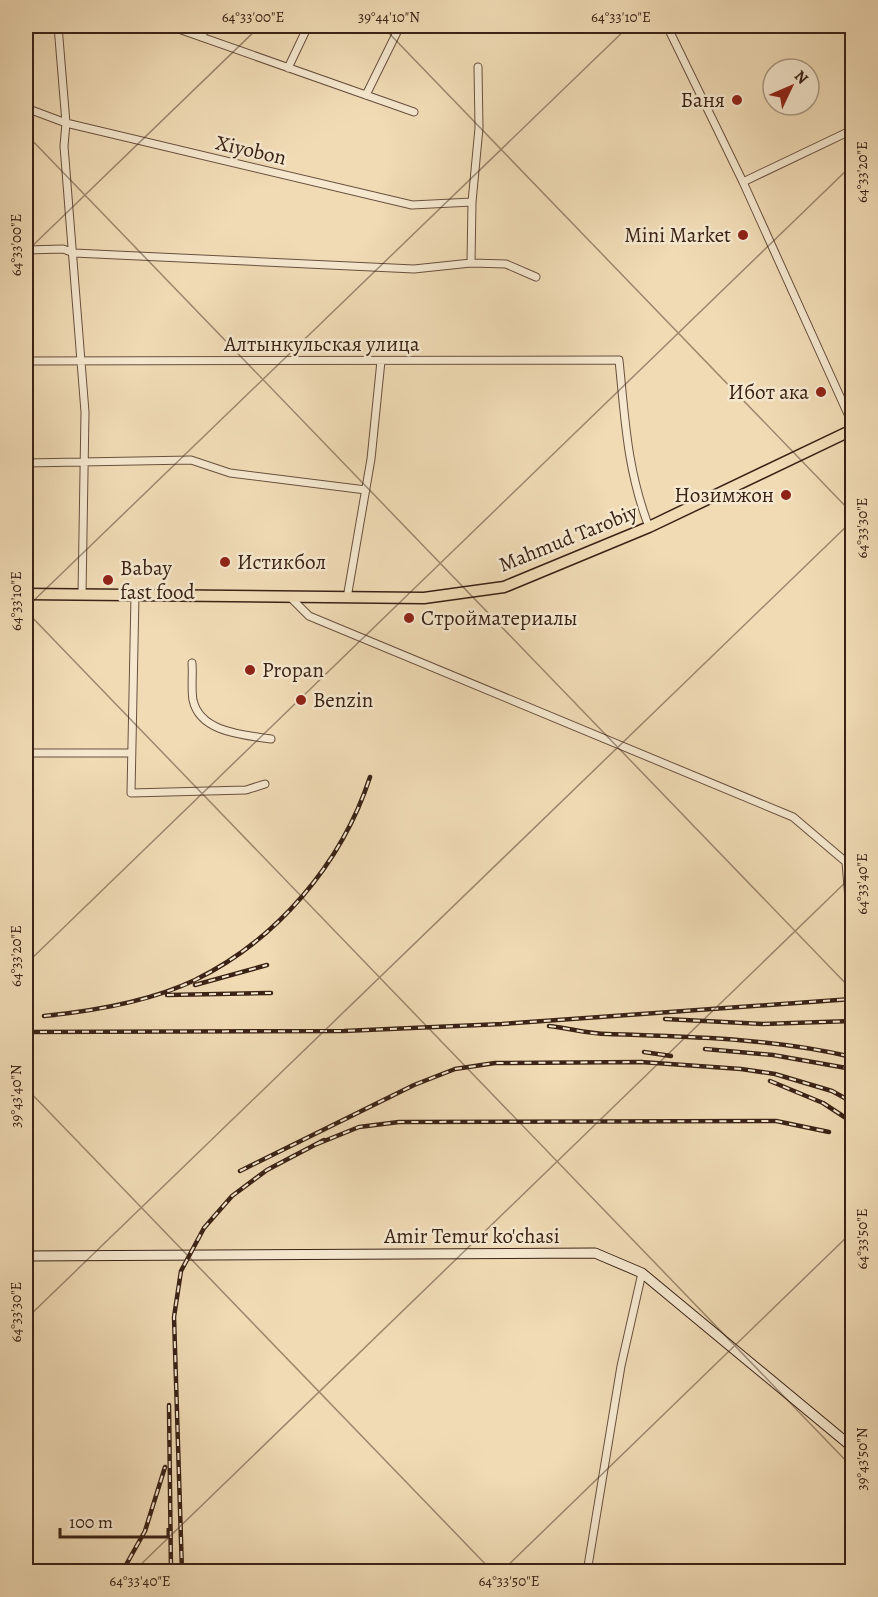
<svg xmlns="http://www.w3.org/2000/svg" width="878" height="1597" font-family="Alegreya,serif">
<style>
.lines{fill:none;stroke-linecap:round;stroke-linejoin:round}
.street-casing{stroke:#68503e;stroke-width:9}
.secondary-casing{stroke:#3a2216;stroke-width:11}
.primary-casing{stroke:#3a2216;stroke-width:13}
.street{stroke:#f5e8cf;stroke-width:7}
.secondary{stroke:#f5e8cf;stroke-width:9}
.primary{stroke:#f0dbb5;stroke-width:10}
.rail-casing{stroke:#3a2216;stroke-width:4.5}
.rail{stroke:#f5e8cf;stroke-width:2;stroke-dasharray:7;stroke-linecap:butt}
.ticks{fill:none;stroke:#3a2216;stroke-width:1.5;stroke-opacity:0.45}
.poi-dot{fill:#8f2418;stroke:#f5e8cf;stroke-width:2}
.labels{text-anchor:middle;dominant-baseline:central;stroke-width:5;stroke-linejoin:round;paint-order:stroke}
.poi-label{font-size:21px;fill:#3a2216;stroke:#f5e8cf;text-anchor:start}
.street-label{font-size:21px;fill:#3a2216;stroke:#f5e8cf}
.neatline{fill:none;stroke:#3a2216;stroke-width:2}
.ticks-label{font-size:15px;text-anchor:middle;fill:#3a2216}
</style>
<rect width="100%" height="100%" fill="#f0dbb5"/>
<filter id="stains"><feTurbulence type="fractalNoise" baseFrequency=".00333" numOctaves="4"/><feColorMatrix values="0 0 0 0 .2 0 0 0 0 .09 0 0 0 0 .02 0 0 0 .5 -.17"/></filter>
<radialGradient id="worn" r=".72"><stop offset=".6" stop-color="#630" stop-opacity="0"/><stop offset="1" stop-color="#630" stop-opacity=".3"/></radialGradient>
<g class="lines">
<defs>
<path id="street" d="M58,26L66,123L64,146L85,412L82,594
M170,26L414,112
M667,26L743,182L852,423
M201,37L207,26
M288,68L308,26
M366,95L400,26
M26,108L66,123L412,205L472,202
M743,182L852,130
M26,250L63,249L74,253L414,269L471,263L506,264L536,277
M471,263L472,202L479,128L478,67
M26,361L619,360C625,419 627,470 649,527
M26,463L191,460L230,473L366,490
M135,595L131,793L246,790L265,784
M291,598L309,616L793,817L846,862L852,937
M347,598L371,459L381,361
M192,663C193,674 191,689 193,700C200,733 245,735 271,739
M26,753H131
M846,862L852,844
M587,1572L621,1366L642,1273"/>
<path id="secondary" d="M26,1256L595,1253L642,1273L852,1447"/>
<path id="primary" d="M26,594L424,598L504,587L649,527L852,430"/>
</defs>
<use href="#street" class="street-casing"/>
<use href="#secondary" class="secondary-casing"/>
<use href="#primary" class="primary-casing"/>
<use href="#street" class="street"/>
<use href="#secondary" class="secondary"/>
<use href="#primary" class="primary"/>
<defs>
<path id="rail" d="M195,985L267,965
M167,995L271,993
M44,1016C94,1011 149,1002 195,980C277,940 342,863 370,777
M665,1019L763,1024L852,1021
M549,1026C568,1028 588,1034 608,1034C690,1037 772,1038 852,1057
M26,1032L344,1031L502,1024L852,999
M705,1049L773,1055L852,1069
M644,1052L671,1056
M770,1081L823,1103L852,1122
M317,1144L359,1127L399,1122L776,1121L829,1132
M240,1171L414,1085L455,1069L495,1063L641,1062L741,1069L775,1074L832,1091L852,1102
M169,1405L171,1572
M122,1572L145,1531L165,1467
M182,1572L174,1317L181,1271L204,1228L232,1196L267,1170L324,1140"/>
</defs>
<use href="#rail" class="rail-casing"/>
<use href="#rail" class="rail"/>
</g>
<path class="ticks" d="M382,26L852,513M842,26L852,36M26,134L852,990M26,252L260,26M26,608L629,26M26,611L852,1467M26,964L852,165M26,1088L493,1572M26,1319L852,521M26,1565L32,1572M133,1572L852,876M501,1572L852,1232"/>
<g class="poi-dot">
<circle cx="737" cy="100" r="6"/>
<circle cx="743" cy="235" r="6"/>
<circle cx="821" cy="392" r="6"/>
<circle cx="786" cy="495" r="6"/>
<circle cx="225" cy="562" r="6"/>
<circle cx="108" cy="580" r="6"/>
<circle cx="409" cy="618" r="6"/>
<circle cx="250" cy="670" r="6"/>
<circle cx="301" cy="700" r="6"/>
</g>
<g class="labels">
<g class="poi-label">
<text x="725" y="100" text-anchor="end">Баня</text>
<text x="731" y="235" text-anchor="end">Mini Market</text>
<text x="809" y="392" text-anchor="end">Ибот ака</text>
<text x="774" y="495" text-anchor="end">Нозимжон</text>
<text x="237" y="562">Истикбол</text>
<text x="120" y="568">Babay<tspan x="120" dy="24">fast food</tspan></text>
<text x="421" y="618">Стройматериалы</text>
<text x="262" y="670">Propan</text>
<text x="313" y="700">Benzin</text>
</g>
<g class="street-label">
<text transform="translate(251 150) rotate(13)">Xiyobon</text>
<text x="322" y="344">Алтынкульская улица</text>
<text transform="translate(568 538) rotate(-22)">Mahmud Tarobiy</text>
<text x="472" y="1236">Amir Temur ko'chasi</text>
</g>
</g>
<rect width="878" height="1597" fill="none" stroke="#f0dbb5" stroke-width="66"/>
<g transform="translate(791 87) rotate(46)"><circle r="28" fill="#f5e8cf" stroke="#aa9985" stroke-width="1.5"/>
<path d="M0-4.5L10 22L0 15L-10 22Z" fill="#8f2418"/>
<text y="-9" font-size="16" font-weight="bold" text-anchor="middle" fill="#3a2216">N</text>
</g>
<path d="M60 1528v9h108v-9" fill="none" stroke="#3a2216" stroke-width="3"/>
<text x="69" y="1528" font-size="18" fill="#3a2216" stroke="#f5e8cf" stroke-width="4.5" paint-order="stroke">100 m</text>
<rect x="33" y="33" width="812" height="1531" class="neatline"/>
<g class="ticks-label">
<text x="253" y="22">64°33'00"E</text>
<text x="389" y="22">39°44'10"N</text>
<text x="621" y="22">64°33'10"E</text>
<text transform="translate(862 172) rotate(-90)" y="5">64°33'20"E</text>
<text transform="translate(16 245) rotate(-90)" y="5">64°33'00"E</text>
<text transform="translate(862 528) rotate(-90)" y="5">64°33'30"E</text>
<text transform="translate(16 601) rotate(-90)" y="5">64°33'10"E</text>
<text transform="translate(862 884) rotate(-90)" y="5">64°33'40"E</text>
<text transform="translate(16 956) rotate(-90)" y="5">64°33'20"E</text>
<text transform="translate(16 1096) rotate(-90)" y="5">39°43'40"N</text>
<text transform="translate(862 1239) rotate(-90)" y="5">64°33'50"E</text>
<text transform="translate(16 1312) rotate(-90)" y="5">64°33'30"E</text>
<text transform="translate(862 1459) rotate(-90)" y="5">39°43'50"N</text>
<text x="140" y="1586">64°33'40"E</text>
<text x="509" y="1586">64°33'50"E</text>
</g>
<rect width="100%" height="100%" filter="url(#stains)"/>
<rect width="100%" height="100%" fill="url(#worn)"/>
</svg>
